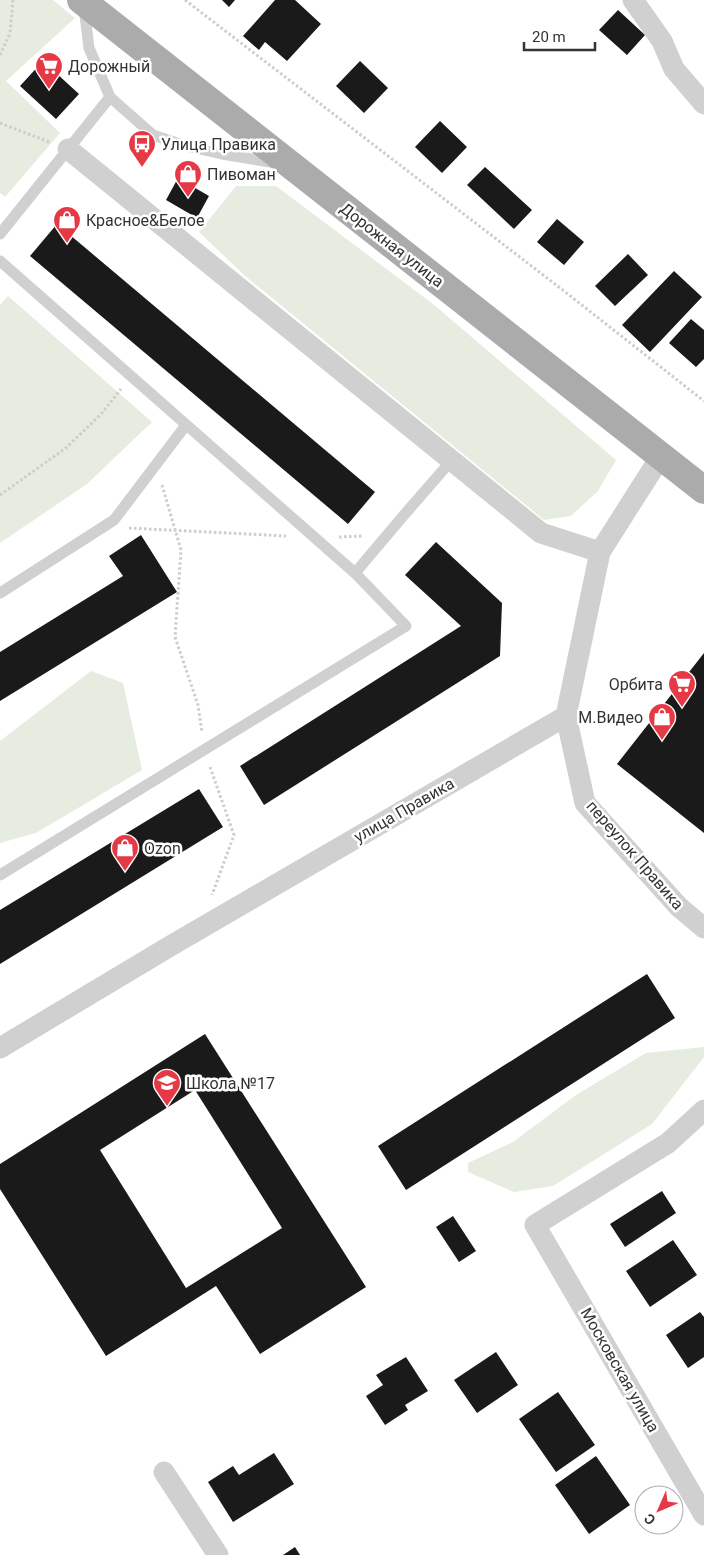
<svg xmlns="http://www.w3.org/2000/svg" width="704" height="1555" font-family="Roboto,sans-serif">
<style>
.green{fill:#e6ecdf}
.building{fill:#1a1a1a;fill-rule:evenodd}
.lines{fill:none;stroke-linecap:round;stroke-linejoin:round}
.path{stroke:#cdcdcd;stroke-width:3;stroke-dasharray:2.5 2.5;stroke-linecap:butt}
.service{stroke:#d0d0d0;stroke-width:11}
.minor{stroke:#d0d0d0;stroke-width:21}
.primary{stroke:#ababab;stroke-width:28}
.labels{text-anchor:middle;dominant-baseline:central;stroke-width:5;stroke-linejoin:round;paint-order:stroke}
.poi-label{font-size:16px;fill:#333;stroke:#fff;text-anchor:start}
.street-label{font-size:16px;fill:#333;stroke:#fff}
</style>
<rect width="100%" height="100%" fill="#fff"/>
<path class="green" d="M0,0H53L75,18L6,81L60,133L5,197L0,193Z
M236,186H276L433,304L616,460L598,491L571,516L544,520L245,276L199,232Z
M8,296L152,422L87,484L0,543V305Z
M91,671L123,683L142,770L36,833L0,843V741Z
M704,1047V1057L652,1124L553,1186L514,1192L468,1172V1163L513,1142L576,1095L646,1053Z"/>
<path class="building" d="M222,0H235L229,7Z
M275,0H295L321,24L287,61L265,42L259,50L243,36Z
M618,10L645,35L627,55L599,30Z
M43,61L79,94L56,119L20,86Z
M360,61L388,88L364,113L336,86Z
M440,121L467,147L442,173L415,147Z
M485,167L532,210L514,229L467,185Z
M178,178L209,196L197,218L166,200Z
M557,219L584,242L564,265L537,242Z
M57,224L375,492L348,524L30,256Z
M628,254L648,275L615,306L595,286Z
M674,271L702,297L650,352L622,325Z
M691,319L704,330V359L696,367L669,343Z
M141,535L177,592L0,701V652L123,576L109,556Z
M436,542L502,603L500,656L264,805L240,766L461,626L405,575Z
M704,653V833L617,764Z
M199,789L223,827L0,964V910Z
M647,974L675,1018L406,1190L378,1146Z
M205,1034L366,1287L260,1354L216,1286L106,1356L0,1189V1164ZM195,1090L282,1228L186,1288L100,1150Z
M662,1191L676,1213L625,1247L610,1224Z
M453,1216L476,1251L459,1262L436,1227Z
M673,1240L697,1275L650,1307L626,1271Z
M700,1312L704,1317V1357L688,1368L666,1335Z
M496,1352L518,1385L477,1413L454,1380Z
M406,1357L428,1391L405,1405L408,1410L385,1425L366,1396L383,1385L376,1375Z
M558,1392L595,1445L556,1472L519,1419Z
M274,1453L294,1484L233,1522L208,1482L233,1466L239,1475Z
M596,1456L630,1505L589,1534L555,1485Z
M295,1547L300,1555H283Z"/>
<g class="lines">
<path class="path" d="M185,0L564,291L704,401
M0,55L10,33L13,0
M0,123L49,142
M162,485L181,550L175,637L198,705L202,732
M0,495L66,448L102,413L121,389
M129,528L286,536
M339,537L363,536
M210,767L234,835L212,895"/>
<path class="service" d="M84,7L89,48L110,97L153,135L186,146L222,154L276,163
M0,234L110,97
M0,261L355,573L406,626L0,875
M355,573L404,515L451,461
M0,593L114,520L186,425"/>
<path class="minor" d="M633,0L662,41L674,69L704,104
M68,149L541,533L600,552
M566,716L585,803L679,907L704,928
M0,1048L172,945L566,716L600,552L661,456
M704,1110L668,1143L535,1225L704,1515
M164,1472L218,1555"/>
<path class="primary" d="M81,0L704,490"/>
</g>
<defs>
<symbol id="supermarket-pin" viewBox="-11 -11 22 30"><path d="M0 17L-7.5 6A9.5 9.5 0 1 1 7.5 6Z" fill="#e63946" stroke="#fff"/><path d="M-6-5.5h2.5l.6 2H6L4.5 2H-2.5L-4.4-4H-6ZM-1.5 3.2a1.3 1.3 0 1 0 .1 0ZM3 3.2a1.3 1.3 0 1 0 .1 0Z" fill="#fff"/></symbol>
<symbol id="bus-pin" viewBox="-11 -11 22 30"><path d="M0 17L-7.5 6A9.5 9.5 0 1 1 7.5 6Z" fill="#e63946" stroke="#fff"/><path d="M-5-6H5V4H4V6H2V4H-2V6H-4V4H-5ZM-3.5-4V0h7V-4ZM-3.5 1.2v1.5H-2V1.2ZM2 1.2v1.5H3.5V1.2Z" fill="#fff"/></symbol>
<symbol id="shop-pin" viewBox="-11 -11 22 30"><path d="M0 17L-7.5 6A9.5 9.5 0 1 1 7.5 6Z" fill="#e63946" stroke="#fff"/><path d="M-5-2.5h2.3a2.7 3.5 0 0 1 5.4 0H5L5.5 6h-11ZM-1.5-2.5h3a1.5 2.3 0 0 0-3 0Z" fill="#fff"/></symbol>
<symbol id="school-pin" viewBox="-11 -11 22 30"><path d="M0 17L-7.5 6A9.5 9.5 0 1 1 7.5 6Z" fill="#e63946" stroke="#fff"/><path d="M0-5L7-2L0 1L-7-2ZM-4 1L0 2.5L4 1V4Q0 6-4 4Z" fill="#fff"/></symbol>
</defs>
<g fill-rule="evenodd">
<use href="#supermarket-pin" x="33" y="50" width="32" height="43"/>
<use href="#bus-pin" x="126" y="128" width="32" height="43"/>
<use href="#shop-pin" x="172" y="158" width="32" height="43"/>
<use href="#shop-pin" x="51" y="204" width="32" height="43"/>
<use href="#supermarket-pin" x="666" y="668" width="32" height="43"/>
<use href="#shop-pin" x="646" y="701" width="32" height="43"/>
<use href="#shop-pin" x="109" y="832" width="32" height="43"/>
<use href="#school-pin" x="151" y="1067" width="32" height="43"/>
</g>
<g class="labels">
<g class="poi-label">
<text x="68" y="66">Дорожный</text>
<text x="161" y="144">Улица Правика</text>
<text x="207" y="174">Пивоман</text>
<text x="86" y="220">Красное&amp;Белое</text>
<text x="663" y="684" text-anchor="end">Орбита</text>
<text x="643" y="717" text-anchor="end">М.Видео</text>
<text x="144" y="848">Ozon</text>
<text x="186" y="1083">Школа №17</text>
</g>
<g class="street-label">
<text transform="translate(392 245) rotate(38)">Дорожная улица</text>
<text transform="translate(404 810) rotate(-30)">улица Правика</text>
<text transform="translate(635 855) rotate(49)">переулок Правика</text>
<text transform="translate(620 1370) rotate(60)">Московская улица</text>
</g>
</g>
<g transform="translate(659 1510) rotate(225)"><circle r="24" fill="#ffffff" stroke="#adadad"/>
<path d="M0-4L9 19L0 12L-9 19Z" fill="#e63946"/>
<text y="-8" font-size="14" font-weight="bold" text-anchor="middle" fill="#333333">С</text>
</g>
<path d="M524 42v8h71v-8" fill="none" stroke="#333333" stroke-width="2.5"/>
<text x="532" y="42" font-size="15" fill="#333333" stroke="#ffffff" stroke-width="4" paint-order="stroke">20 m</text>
</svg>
